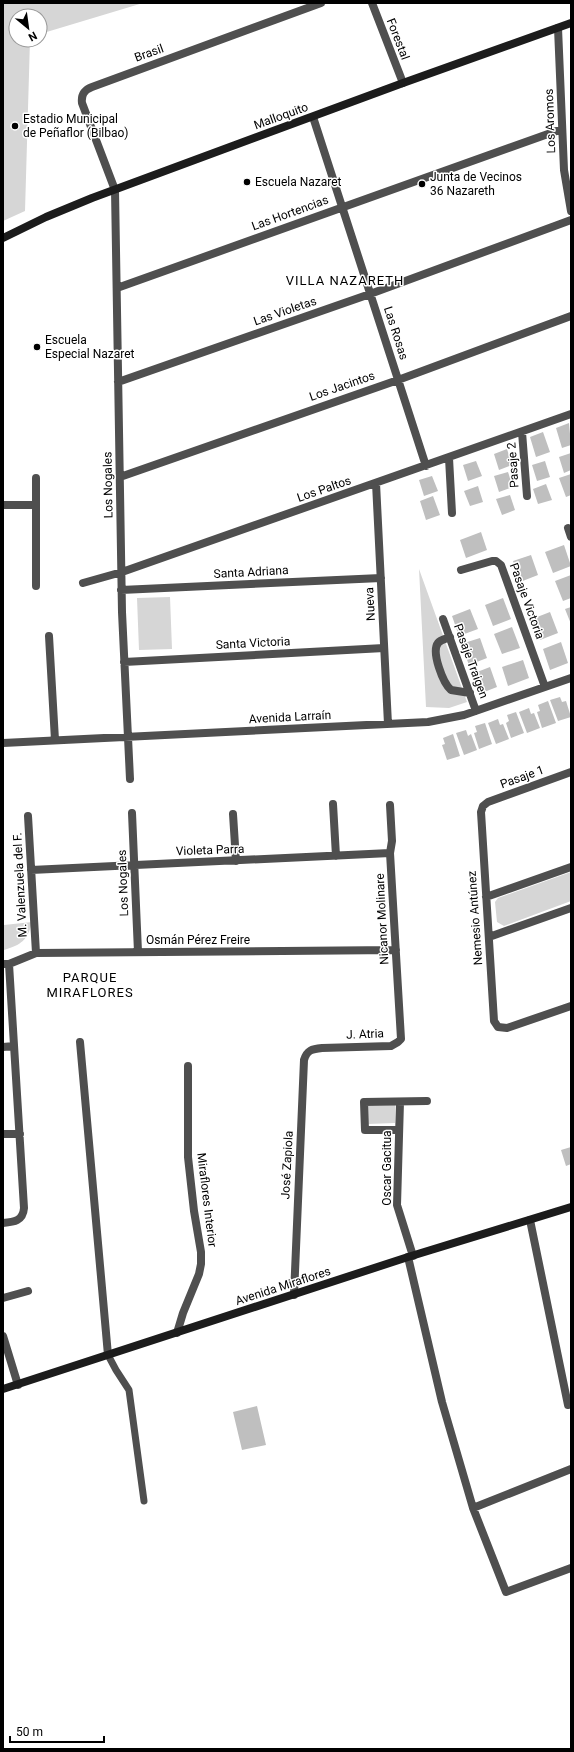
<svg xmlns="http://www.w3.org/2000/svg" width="574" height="1752" font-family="Roboto,sans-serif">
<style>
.green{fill:#d6d6d6}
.building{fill:#bfbfbf}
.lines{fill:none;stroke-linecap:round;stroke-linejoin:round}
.lane{stroke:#4f4f4f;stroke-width:7}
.street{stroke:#4f4f4f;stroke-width:8}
.secondary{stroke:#1c1c1c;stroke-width:8}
.poi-dot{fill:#000;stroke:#fff;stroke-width:1.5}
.labels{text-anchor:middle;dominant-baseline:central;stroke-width:3;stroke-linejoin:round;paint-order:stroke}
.street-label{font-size:12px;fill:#000;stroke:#fff}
.poi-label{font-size:12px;fill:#000;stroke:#fff;text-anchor:start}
.neighbourhood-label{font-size:13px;letter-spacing:1px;fill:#000;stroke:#fff}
</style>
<rect width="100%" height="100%" fill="#fff"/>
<path class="green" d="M3,3H143L40,34V16H16V40H30L25,211L3,221Z
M419,569L467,702L449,708L426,707Z
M170,597L172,649L139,650L137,598Z
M571,872V901L504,926L497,922L495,902L498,898Z
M32,922C28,940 21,945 4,950V925Z
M395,1105V1123L368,1124L367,1106Z"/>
<path class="building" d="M569,423L571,445L562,448L556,428Z
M543,432L550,452L536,457L530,437Z
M507,449L512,465L499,470L494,454Z
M571,453V470L564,473L559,457Z
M476,461L482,476L468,481L463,465Z
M545,461L550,477L537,481L532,465Z
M508,472L513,487L499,492L494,476Z
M571,474V495L566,497L559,478Z
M432,476L438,491L424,496L419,480Z
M546,484L552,500L538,504L533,489Z
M478,486L483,502L470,506L464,491Z
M510,495L515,510L502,515L496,499Z
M433,496L440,515L426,520L420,501Z
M481,532L487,550L466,558L460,540Z
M564,545L571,566L553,573L545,552Z
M531,555L538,575L520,582L513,561Z
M571,575V598L563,601L555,581Z
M503,598L511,619L493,626L485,605Z
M571,607V624L565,609Z
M470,609L478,629L459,636L452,616Z
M550,612L558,633L540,640L532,619Z
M512,627L520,648L502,654L494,634Z
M480,638L487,658L469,665L461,644Z
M561,642L568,663L550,670L543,649Z
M523,660L529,678L508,686L502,667Z
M490,667L497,687L479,694L472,674Z
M560,697L562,702L566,701L571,717L558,721L550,700Z
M548,701L556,723L542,728L537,712L540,711L538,705Z
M529,708L531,714L534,713L540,728L527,733L519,712Z
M516,712L524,733L511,738L506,723L509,721L507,715Z
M498,719L500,725L503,724L509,739L496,744L488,723Z
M485,723L492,744L479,749L474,733L477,732L475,726Z
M466,730L468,736L471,734L477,750L464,755L456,733Z
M453,734L460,756L447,760L442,745L445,744L443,738Z
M571,1147V1164L566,1166L561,1150Z
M257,1406L266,1445L242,1450L233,1412Z"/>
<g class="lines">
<path class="lane" d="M108,1355L116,1370L129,1390L144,1501"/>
<path class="street" d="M372,3L403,83
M558,28L564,170L571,211
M313,117L426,466
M117,288L562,129
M118,382L370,294L571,220
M522,432L527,496
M449,458L452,513
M120,477L398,380L571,316
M376,483L388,724
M3,505H36
M568,528L571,537
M461,570L492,561H496L501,565L545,687
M83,583L122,572L571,414
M36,586V478
M121,590L381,578
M443,619L476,711
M49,636L55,740
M450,637C446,639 441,639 438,643C431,652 443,683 451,690L470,693
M124,662L384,648
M3,743L428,722L464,715L571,678
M571,772L488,802L483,806L481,812L494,1021L498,1027L507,1028L571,1006
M130,779L122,612L115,190L82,103C81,95 84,90 92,87L321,3
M333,804L336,856
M132,813L138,952
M233,814L236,861
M28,816L36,953
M31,870L390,853
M486,897L571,867
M489,937L571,908
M3,964H9L36,953L396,950
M80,1042L108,1355
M3,1047L14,1046
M400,1102L397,1205L413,1256
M399,1130H365L364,1102L427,1101
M3,1134H20
M530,1220L568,1405
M3,1223C14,1222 23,1221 24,1208L9,964
M408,1257L442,1402L473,1508L506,1592L571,1568
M294,1295L304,1060C307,1050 312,1049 322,1048L391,1046L398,1042L401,1039L390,853L392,841L390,805
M3,1298L28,1291
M177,1333L183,1313L199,1274L201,1264V1252L194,1211L188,1157V1066
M3,1336L18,1385
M473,1508L571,1469"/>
<path class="secondary" d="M3,238L46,217L92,198L403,83L571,23
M3,1389L408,1257L571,1207"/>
</g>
<g class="poi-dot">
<circle cx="15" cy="126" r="4"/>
<circle cx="247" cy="182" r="4"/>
<circle cx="422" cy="184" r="4"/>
<circle cx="37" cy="347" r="4"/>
</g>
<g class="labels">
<g class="street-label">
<text transform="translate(398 39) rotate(69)">Forestal</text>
<text transform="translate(149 53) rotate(-20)">Brasil</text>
<text transform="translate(281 116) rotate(-20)">Malloquito</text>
<text transform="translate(550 121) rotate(-92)">Los Aromos</text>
<text transform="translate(290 213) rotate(-20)">Las Hortencias</text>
<text transform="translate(285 311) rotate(-19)">Las Violetas</text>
<text transform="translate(396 333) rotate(72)">Las Rosas</text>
<text transform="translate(342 386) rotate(-19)">Los Jacintos</text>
<text transform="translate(513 465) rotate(-94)">Pasaje 2</text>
<text transform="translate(108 485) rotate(-91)">Los Nogales</text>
<text transform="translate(324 489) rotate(-19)">Los Paltos</text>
<text transform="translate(251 572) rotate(-3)">Santa Adriana</text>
<text transform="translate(527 601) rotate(70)">Pasaje Victoria</text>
<text transform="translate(370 604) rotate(-93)">Nueva</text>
<text transform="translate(253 643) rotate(-3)">Santa Victoria</text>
<text transform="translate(471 661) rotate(70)">Pasaje Traigen</text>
<text transform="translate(290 717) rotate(-3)">Avenida Larraín</text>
<text transform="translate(522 777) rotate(-20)">Pasaje 1</text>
<text transform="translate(210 850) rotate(-2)">Violeta Parra</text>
<text transform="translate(123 883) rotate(-92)">Los Nogales</text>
<text transform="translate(20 885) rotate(-93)">M. Valenzuela del F.</text>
<text transform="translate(475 918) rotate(-94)">Nemesio Antúnez</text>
<text transform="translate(382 919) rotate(-93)">Nicanor Molinare</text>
<text x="198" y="940">Osmán Pérez Freire</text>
<text transform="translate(365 1034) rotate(-2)">J. Atria</text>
<text transform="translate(287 1165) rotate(-87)">José Zapiola</text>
<text transform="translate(387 1168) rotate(-90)">Oscar Gacitua</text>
<text transform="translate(207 1200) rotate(83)">Miraflores Interior</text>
<text transform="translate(283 1286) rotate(-18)">Avenida Miraflores</text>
</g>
<g class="poi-label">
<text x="23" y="119">Estadio Municipal<tspan x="23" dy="14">de Peñaflor (Bilbao)</tspan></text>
<text x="430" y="177">Junta de Vecinos<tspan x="430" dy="14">36 Nazareth</tspan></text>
<text x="255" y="182">Escuela Nazaret</text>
<text x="45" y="340">Escuela<tspan x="45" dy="14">Especial Nazaret</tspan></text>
</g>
<g class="neighbourhood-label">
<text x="345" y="280">VILLA NAZARETH</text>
<text x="90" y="977">PARQUE<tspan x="90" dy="15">MIRAFLORES</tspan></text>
</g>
</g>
<rect width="574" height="1752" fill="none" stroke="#000000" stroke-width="8"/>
<g transform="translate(28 28) rotate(151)"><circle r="19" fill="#ffffff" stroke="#999999"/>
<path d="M0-3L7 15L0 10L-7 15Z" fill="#000000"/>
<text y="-6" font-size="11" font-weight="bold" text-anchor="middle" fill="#000000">N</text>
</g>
<path d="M10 1736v6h94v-6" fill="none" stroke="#000000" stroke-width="2"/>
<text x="16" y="1736" font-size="12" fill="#000000" stroke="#ffffff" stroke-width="3" paint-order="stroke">50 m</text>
</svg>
